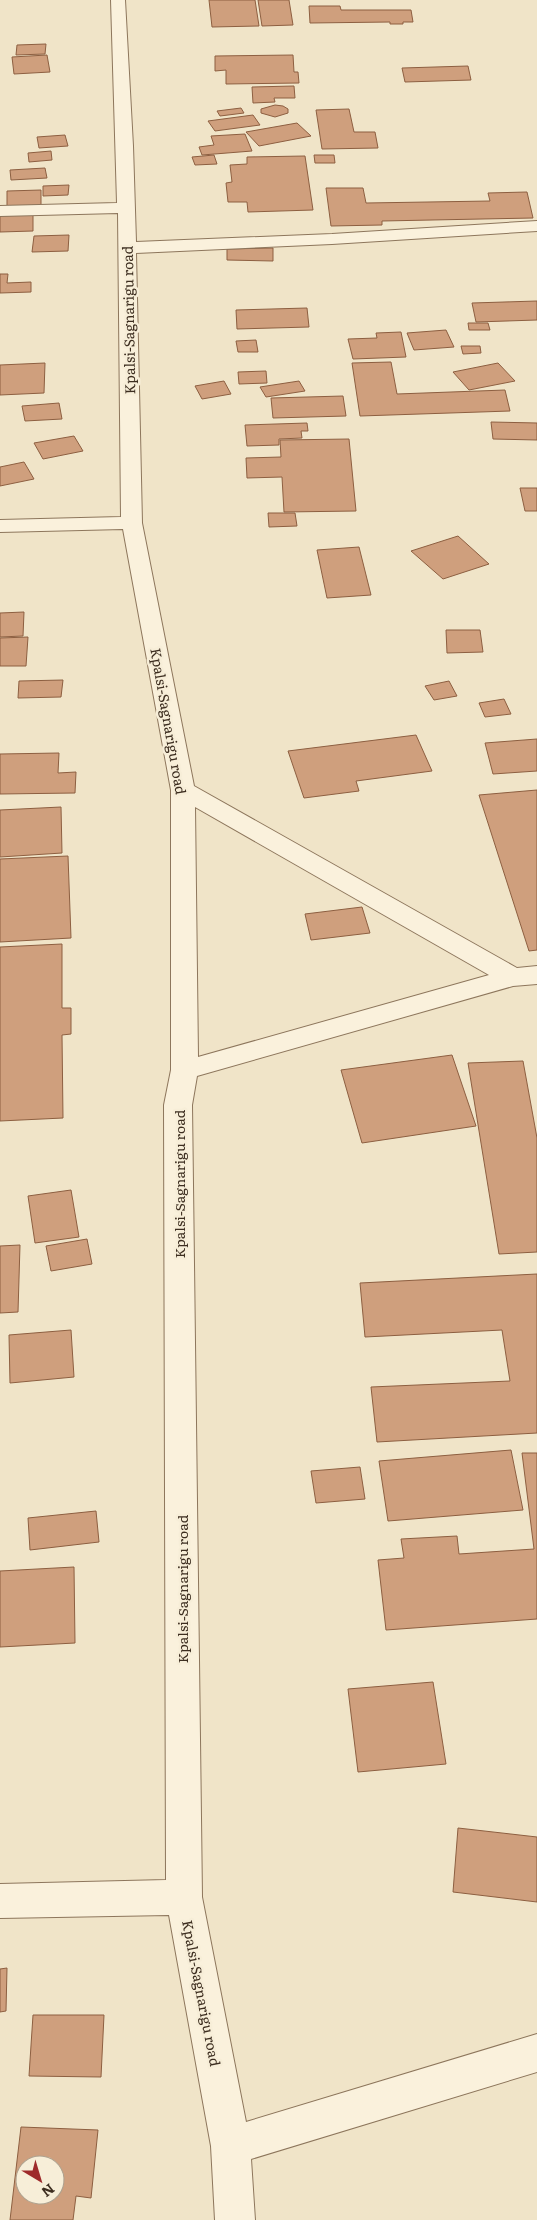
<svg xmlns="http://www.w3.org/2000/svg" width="537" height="2220" font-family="Literata,serif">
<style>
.building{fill:#cf9f7d;stroke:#8d5f41;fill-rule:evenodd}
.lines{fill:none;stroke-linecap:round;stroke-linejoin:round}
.street-casing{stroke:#8d765c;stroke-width:2}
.street{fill:#faf1dc;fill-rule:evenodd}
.labels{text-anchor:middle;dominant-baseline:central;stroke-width:5;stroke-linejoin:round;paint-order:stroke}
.street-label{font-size:14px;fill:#3d2e20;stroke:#f7eed8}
</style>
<rect width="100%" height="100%" fill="#f0e4c8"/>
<path class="building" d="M209,0H255L259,26L212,27Z
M258,0H289L293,25L262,26Z
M309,6H340L341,10H411L413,22H403V24H390V22L310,23Z
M46,44L45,54L16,55L17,45Z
M47,55L50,72L14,74L12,57Z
M293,55L294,72H298L299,83L226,84V70L215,71V56Z
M468,66L471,80L405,82L402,68Z
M294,86L295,98H274L275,102L253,103L252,87Z
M275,105L283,106L288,109V113L275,117L261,113V109Z
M241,108L244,113L220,116L217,111Z
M349,109L354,132H375L378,148L322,149L316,110Z
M253,115L260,125L215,131L208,121Z
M297,123L311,136L259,146L246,132Z
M245,134L252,151L202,155L199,147L214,145L211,136Z
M65,135L68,146L39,148L37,137Z
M51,151L52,160L29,162L28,153Z
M214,155L217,164L195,165L192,157Z
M314,155H334L335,163H315Z
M305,156L313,210L248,212L247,202H228L226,183L232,182L230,165L247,164V157Z
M45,168L47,178L11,180L10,170Z
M69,185L68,195L43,196V186Z
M326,188H363L366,203L490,201L488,193L527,192L533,218L382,221V225L331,226Z
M41,190V208L7,209V191Z
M33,214V231L0,232V215Z
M69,235L68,251L32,252L34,236Z
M273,248V261L227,260V249Z
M0,274H8L7,283L31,282V292L0,293Z
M537,301V320L476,322L472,303Z
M307,308L309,327L237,329L236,310Z
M468,323H488L490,330H469Z
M446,330L454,347L414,350L407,333Z
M401,332L406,357L353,359L348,339L377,338L376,333Z
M256,340L258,352H238L236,341Z
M461,346H480L481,353L463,354Z
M391,362L397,394L505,390L510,411L360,416L352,363Z
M45,363L44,393L0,395V365Z
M498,363L515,381L469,390L453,372Z
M266,371L267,383L239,384L238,372Z
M224,381L231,394L202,399L195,386Z
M299,381L305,391L266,397L260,387Z
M343,396L346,416L273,418L271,398Z
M59,403L62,419L25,421L22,406Z
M491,422L537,423V440L493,439Z
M307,423L308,431H301L302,438L279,439V445L247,446L245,425Z
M74,436L83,451L43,459L34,443Z
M349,439L356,511L284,512L282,477L247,478L246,458L281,457L280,440Z
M24,462L34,479L0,486V467Z
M520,488H537V511H525Z
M268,513H295L297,526L269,527Z
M458,536L489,564L443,579L411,551Z
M359,547L371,595L327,598L317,550Z
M24,612L23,636L0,637V613Z
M446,630H480L483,652L447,653Z
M28,637L26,666H0V638Z
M63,680L61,697L18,698L19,681Z
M449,681L457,696L434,700L425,686Z
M504,699L511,714L485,717L479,703Z
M416,735L432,771L356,781L359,791L304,798L288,751Z
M537,739V771L493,774L485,743Z
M59,753L58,773L76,772L75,793L0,794V754Z
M537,790V950L529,951L479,795Z
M61,807L62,853L0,857V810Z
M68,856L71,938L0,942V859Z
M362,907L370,933L311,940L305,914Z
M62,944V1008H71V1034L62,1035L63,1118L0,1121V947Z
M452,1055L476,1126L362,1143L341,1070Z
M523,1061L537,1138V1252L499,1254L468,1063Z
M71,1190L79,1237L35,1243L28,1196Z
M87,1239L92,1264L51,1271L46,1246Z
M20,1245L18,1312L0,1313V1246Z
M537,1274V1433L377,1442L371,1387L510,1381L502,1330L365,1337L360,1283Z
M71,1330L74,1377L10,1383L9,1335Z
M511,1450L523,1510L388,1521L379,1461Z
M522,1453H537V1619L386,1630L378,1560L404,1558L401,1539L457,1536L459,1554L534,1549Z
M360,1467L365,1499L316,1503L311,1471Z
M96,1511L99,1542L30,1550L28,1518Z
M74,1567L75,1643L0,1647V1571Z
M433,1682L446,1764L358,1772L348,1689Z
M458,1828L537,1837V1902L453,1892Z
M7,1968L6,2011L0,2012V1969Z
M33,2015H104L101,2077L29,2076Z
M21,2127L98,2130L91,2198L76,2196L73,2220H10ZM25,2165H55V2195H25Z"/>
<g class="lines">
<defs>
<path id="street" d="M111,0H125L133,146L136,242L332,234L537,221V231L332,244L136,253L142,523L194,786L517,968L537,966V984L513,986L197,1076L192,1105L202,1897L246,2122L537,2034V2072L251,2159L255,2220H215L211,2146L169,1915L0,1918V1884L166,1880L164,1105L171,1070V790L123,529L0,532V520L121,517L118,213L0,216V206L117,203ZM195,807L489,975L198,1057Z"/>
</defs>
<use href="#street" class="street-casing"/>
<use href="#street" class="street"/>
</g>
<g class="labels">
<g class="street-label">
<text transform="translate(128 320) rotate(-91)">Kpalsi-Sagnarigu road</text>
<text transform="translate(169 721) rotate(80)">Kpalsi-Sagnarigu road</text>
<text transform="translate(179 1184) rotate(-90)">Kpalsi-Sagnarigu road</text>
<text transform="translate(182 1589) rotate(-90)">Kpalsi-Sagnarigu road</text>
<text transform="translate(202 1993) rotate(79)">Kpalsi-Sagnarigu road</text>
</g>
</g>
<g transform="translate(40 2180) rotate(142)"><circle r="24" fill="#f7eed8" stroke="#ada18e"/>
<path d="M0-4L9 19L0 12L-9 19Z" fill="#9e2a2b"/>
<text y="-8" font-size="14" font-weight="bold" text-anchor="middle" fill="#3d2e20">N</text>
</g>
</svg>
